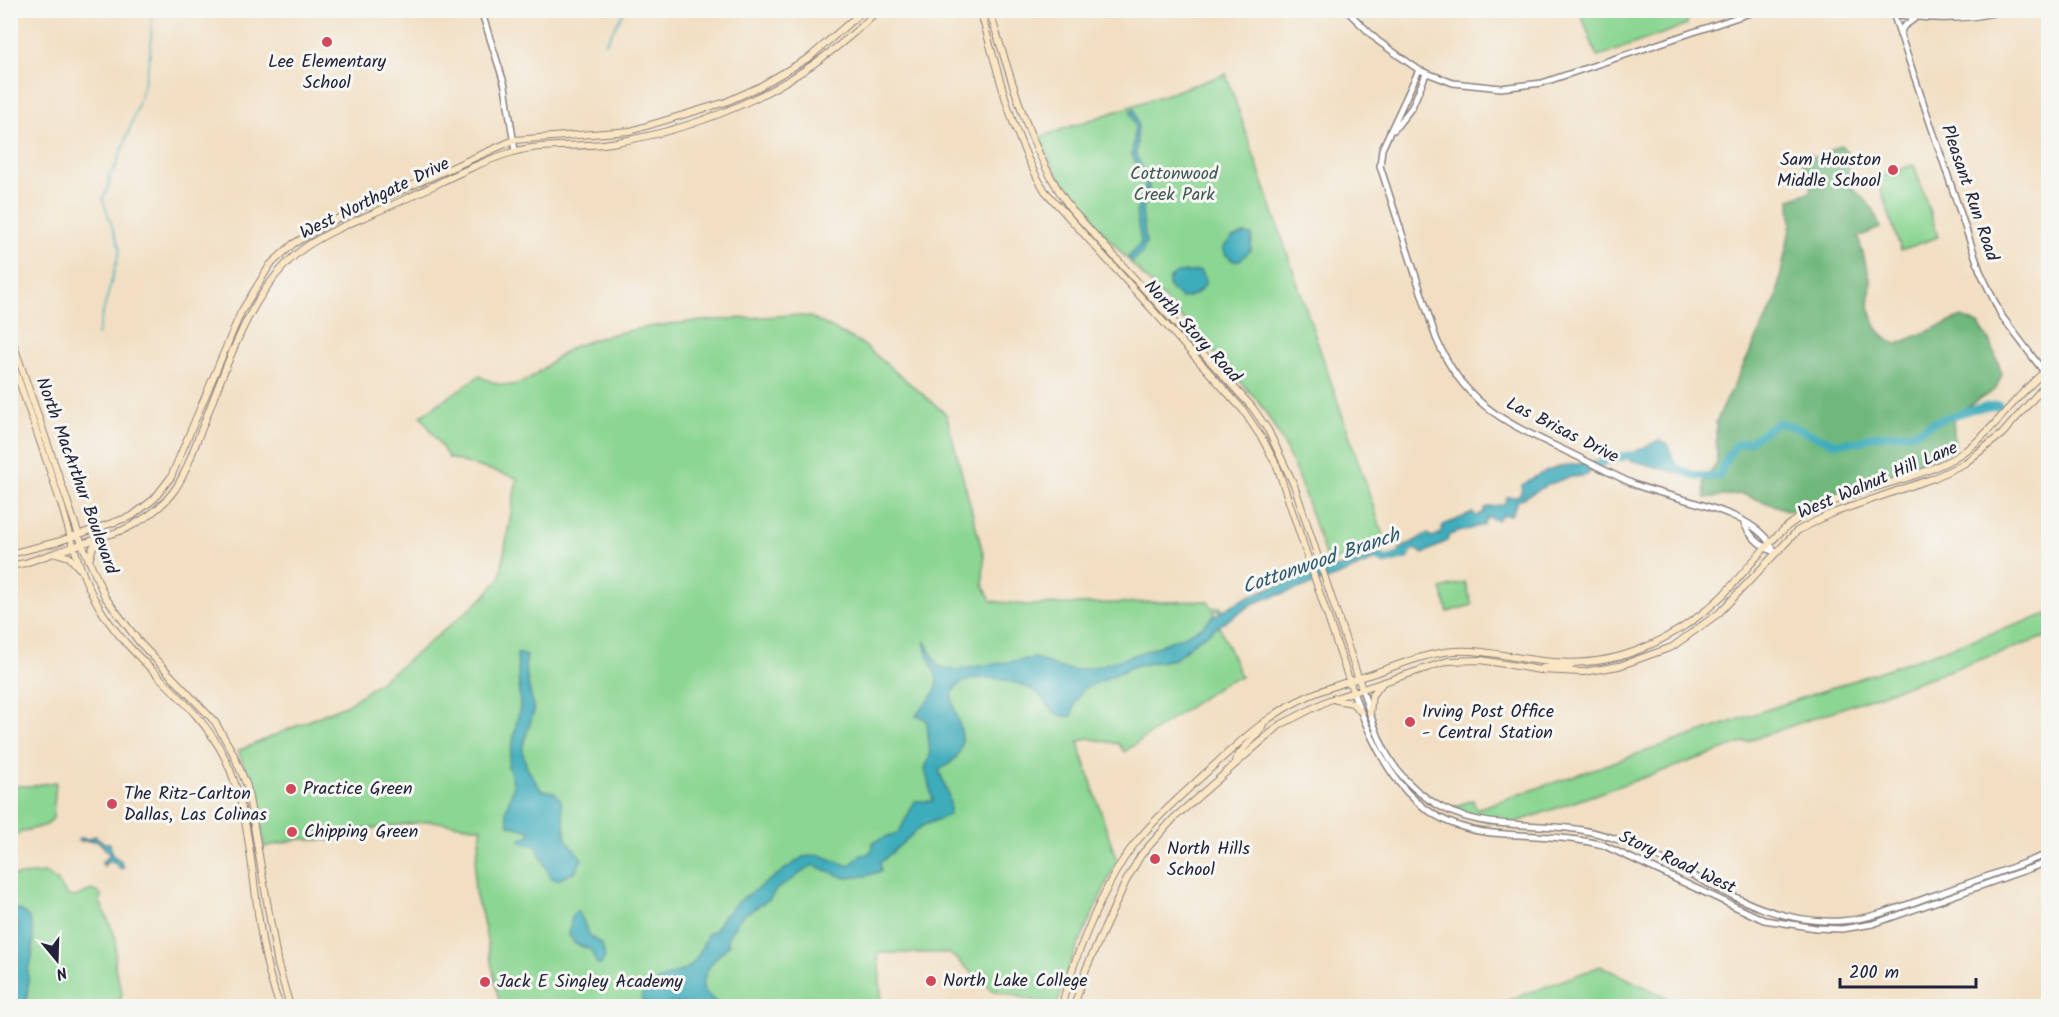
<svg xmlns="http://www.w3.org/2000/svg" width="2059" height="1017" font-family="Kalam,sans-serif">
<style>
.green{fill:#8bd692;stroke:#567c66;stroke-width:1.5}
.forest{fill:#70b77c;stroke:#496c5c;stroke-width:1.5}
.water{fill:#3dacbb;stroke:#30677b;stroke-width:1.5}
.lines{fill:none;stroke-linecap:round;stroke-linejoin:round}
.stream{stroke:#3dacbb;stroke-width:1.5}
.river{stroke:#3dacbb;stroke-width:8}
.tertiary-casing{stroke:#8a807f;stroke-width:8}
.secondary-casing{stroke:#8a807f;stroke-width:8}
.tertiary{stroke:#fff;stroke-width:5}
.secondary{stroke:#fbe6c4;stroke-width:6}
.poi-dot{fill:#d1495b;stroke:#f6f6f2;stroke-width:2}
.labels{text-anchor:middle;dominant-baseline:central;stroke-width:6;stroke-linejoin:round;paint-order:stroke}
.poi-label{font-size:18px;fill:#22223b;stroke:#f6f6f2;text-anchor:start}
.park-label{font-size:18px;fill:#425855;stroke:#f6f6f2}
.street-label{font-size:18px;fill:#22223b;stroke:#f6f6f2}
.water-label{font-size:20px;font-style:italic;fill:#2d596e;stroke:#f6f6f2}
</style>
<rect width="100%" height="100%" fill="#f6f6f2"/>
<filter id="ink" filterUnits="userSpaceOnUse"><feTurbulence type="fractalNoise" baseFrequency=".0167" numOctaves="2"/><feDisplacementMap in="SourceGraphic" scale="12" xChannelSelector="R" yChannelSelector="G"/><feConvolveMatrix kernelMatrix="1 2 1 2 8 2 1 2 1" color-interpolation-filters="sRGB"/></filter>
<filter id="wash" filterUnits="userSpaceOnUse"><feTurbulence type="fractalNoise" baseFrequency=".008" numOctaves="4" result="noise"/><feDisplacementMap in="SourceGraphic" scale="24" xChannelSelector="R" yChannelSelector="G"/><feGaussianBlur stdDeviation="1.35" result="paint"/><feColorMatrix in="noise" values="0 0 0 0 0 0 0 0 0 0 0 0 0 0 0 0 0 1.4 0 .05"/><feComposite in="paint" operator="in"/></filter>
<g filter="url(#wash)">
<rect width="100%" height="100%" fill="#f2dfc3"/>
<path class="green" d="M1580,11H1693L1688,16L1687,25L1597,57Z
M1226,74L1386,543L1328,563C1308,507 1293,448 1257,400L1077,204L1054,169L1040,137Z
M1914,165L1938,237L1901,250L1877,178Z
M792,315L810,317L861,343L946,414L984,557L983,584L991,601L1027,605L1208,601L1212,608L1221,607V610L1213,611L1241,677L1227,681L1124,752L1119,744L1088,738L1078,742L1117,861L1069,965L1057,1006L992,990L949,953H878L882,1006H500L481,911C468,886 477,854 482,828L430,821L353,831L336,841L301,839L264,847L258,801L238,751L350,703L402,665L483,598L500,578L517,478L449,458L421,416L479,376C486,379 496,385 505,385C533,387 551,356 575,346C644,319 720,321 792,315Z
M1465,582L1472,605L1448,612L1441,589Z
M2048,614V636L1514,823L1489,822L1450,808L1473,800L1476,809Z
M56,782L53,818L47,825L21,832L11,840V786H30Z
M10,865L12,876L45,873L57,881L68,896L75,897L91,890L101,894L100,902L116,938L115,968L122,992L119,1006H11Z
M1601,966L1685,1006L1499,1004Z"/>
<path class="forest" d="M1841,145L1847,152L1849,184L1874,210L1880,228L1858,237L1871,282L1869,307L1876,327L1886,339L1897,344L1962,317L1979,324L1992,346L2002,374L1996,389L1953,416L1955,450C1900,472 1844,488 1790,511L1742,494L1705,498L1704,482L1717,463L1716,422L1776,299L1791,224L1790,199L1810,192L1811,181L1799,156L1809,153L1816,158Z"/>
<path class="water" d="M1134,109L1138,124L1136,155L1148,180L1149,189L1142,212L1146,243L1142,253L1132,262L1128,258L1141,243L1136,212L1146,185L1132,155L1135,126L1130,111Z
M1244,234L1252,235L1251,250L1240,260L1233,261L1225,254L1223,248L1232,238Z
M1200,271L1206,281C1203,292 1192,297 1181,298L1169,287V279L1177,273Z
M1661,440L1667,444L1676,465L1671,469L1693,472V477L1627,459L1610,463L1591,471L1587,475L1566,478L1545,486L1518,501L1511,515H1503L1497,520L1487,517L1483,525L1449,535L1447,541L1423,554L1416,549L1410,552L1409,558L1384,565L1379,559L1375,560L1335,577L1254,603L1197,640L1175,659L1134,666L1083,689L1075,703L1072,716C1049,720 1050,699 1033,690C1016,681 985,674 966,681C924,696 996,742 939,770C943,781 954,804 949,815L922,826L880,863L881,871L866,876L845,878L813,865L776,890L770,899L742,916L727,938L729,945C716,958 702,969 703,990L720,1006H695L682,1003L654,1006L642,1001V995C654,979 668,976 686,969C697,963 703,944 708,933L714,931L722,918L738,902L803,857L820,855L849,866L861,855L868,854L873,848V842L899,832L915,801H933L925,769L930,756L927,722L924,718L916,716C922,706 933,699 936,688C941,672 924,658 925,642L939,667L955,670L1034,658C1047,661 1057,670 1073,670C1096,671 1178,640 1200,628C1204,626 1206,622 1210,619C1227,607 1247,596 1267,589L1381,554L1391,563L1396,559L1400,549L1427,534L1433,537L1441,533L1443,525L1473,513L1476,516L1483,513L1485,508L1504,504L1507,497H1516L1521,493L1522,485C1559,459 1578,467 1617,458C1633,454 1646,445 1661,440Z
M517,653L527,656L525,668L534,711L523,745V754L527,768L541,790L554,792L561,800L566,839L582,859L575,872L557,880L551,878L536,846L520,842L521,839L530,835V831L509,825L506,811L514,785L508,766L520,707Z
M95,836L105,843H110L112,855L120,860L124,868L121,869L114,862H107L104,866L101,862L108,858L109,853L98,841H78L79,838L90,839Z
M17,909C37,915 33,940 32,957C32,962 28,966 28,971C28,982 30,997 22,1006L11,1005C10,997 9,988 10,980C13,963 29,962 10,942L19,926L12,914Z
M578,910L590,936L602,945L605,957L601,965L597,964L590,949L575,944L569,935L572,915Z"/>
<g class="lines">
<path class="stream" d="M605,44L625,10
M115,169C134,117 156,67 151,10
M111,174L116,165
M108,181L109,173
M97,335L120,249L103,200L111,179"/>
<path class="river" d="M1602,461L1630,455
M1666,461C1682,473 1698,479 1719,476L1728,456L1737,444L1749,442L1777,423L1788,425L1833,443L1858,442L1872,436L1914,433L1934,422L1973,409L1999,405
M1379,558L1385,561L1406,554"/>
</g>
</g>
<g filter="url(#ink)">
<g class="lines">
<defs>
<path id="tertiary" d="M481,10L505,86L515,151
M1346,10L1378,41L1419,70L1453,83L1501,88L1542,83L1759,10
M1855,10C1908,16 1954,25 2006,10
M1892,10L1980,271L2001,315L2044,372
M1900,35L1903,27L1914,19
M1419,70L1382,149L1380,166L1436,338C1466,409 1510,424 1574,455C1595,465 1615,476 1636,485C1674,500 1760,510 1774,552
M1394,130L1412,107L1426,74
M1744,523C1750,537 1761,546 1774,552
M1362,689C1377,735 1386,770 1428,799C1474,832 1529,821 1582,830C1674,846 1741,927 1841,921C1872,919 1900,907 1929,897C1969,883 2009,869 2048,854
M1353,692C1378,757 1406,821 1484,832C1524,837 1564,835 1603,845L1764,920L1816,928L1842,929L1873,924L2048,862"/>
<path id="secondary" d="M980,10C998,70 1012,138 1045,191L1243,410L1263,440L1277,466L1353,692
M989,10C1012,78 1028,150 1071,209L1252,407L1268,430L1294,485L1362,689
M10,334L82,544L105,597L140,643L215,722L233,753L247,786L278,965L290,1006
M10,356C28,406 45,456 62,507C72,540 80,575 98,605C131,663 195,697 225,758C261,835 248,928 280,1006
M56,553L69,557L79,568
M10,554L57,542L132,516L154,499L171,477L241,312L270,265L293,244L330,222L514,140L630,131L726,102L759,87L810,57L864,10
M89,561L93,547L101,539
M10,566L25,563L123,530C143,521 160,509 173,492C185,476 191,456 198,438C224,376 247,290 304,248C333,228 369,216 401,201C437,185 475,163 513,152C544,143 579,148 611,143C712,127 805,84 878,10
M1543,668L1569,667L1576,663
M1336,700L1352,703L1360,711
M1370,713L1372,695L1381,685
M1236,760C1241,746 1261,737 1263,723
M1062,1006C1070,966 1107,878 1133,846C1155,818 1183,794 1209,770C1232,749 1255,727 1282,710C1310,692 1344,683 1375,673C1401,664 1427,653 1454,651C1484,649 1512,658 1542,661C1575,665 1610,662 1641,649C1672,636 1700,618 1724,594C1746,571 1764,545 1789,525C1836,490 1901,487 1952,459C1992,437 2013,396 2048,369
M1074,1006L1086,969L1126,881L1141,855L1174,818L1280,725L1329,700L1448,661L1481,660L1540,670L1583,672L1619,666L1672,647L1719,613L1797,531L1830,514L1934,478L1965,463L2002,434L2048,382"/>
</defs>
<use href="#tertiary" class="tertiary-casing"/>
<use href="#secondary" class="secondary-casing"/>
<use href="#tertiary" class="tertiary"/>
<use href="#secondary" class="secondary"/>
</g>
</g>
<g class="poi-dot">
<circle cx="327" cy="42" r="6"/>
<circle cx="1893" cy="170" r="6"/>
<circle cx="1410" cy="722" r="6"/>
<circle cx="291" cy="789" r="6"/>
<circle cx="112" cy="804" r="6"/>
<circle cx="292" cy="832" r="6"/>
<circle cx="1155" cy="859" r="6"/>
<circle cx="931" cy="981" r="6"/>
<circle cx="485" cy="982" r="6"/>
</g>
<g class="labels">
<g class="poi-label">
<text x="327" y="62" text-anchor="middle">Lee Elementary<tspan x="327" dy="21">School</tspan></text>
<text x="1881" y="160" text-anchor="end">Sam Houston<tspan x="1881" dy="21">Middle School</tspan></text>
<text x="1422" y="712">Irving Post Office<tspan x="1422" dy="21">- Central Station</tspan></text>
<text x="303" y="789">Practice Green</text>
<text x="124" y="794">The Ritz-Carlton<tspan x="124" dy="21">Dallas, Las Colinas</tspan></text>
<text x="304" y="832">Chipping Green</text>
<text x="1167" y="849">North Hills<tspan x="1167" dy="21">School</tspan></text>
<text x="943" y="981">North Lake College</text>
<text x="497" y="982">Jack E Singley Academy</text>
</g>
<g class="park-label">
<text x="1174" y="174">Cottonwood<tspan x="1174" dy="21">Creek Park</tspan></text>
</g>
<g class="street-label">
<text transform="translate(1969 193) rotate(71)">Pleasant Run Road</text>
<text transform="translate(375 199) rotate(-26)">West Northgate Drive</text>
<text transform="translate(1192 332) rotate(47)">North Story Road</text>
<text transform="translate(1562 431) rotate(27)">Las Brisas Drive</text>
<text transform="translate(76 476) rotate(70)">North MacArthur Boulevard</text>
<text transform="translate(1878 481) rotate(-23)">West Walnut Hill Lane</text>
<text transform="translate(1677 863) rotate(25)">Story Road West</text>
</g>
<g class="water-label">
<text transform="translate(1321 562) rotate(-19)">Cottonwood Branch</text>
</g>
</g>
<rect width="2059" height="1017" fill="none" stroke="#f6f6f2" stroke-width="36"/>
<g transform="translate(57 960) rotate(161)" stroke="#f6f6f2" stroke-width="4.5" paint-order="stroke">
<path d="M0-4.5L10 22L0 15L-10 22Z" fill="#22223b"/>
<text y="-9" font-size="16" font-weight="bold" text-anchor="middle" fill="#22223b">N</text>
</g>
<path d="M1840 978v9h136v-9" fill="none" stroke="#22223b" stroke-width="3"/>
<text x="1849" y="978" font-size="18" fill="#22223b" stroke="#f6f6f2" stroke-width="4.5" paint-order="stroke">200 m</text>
</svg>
